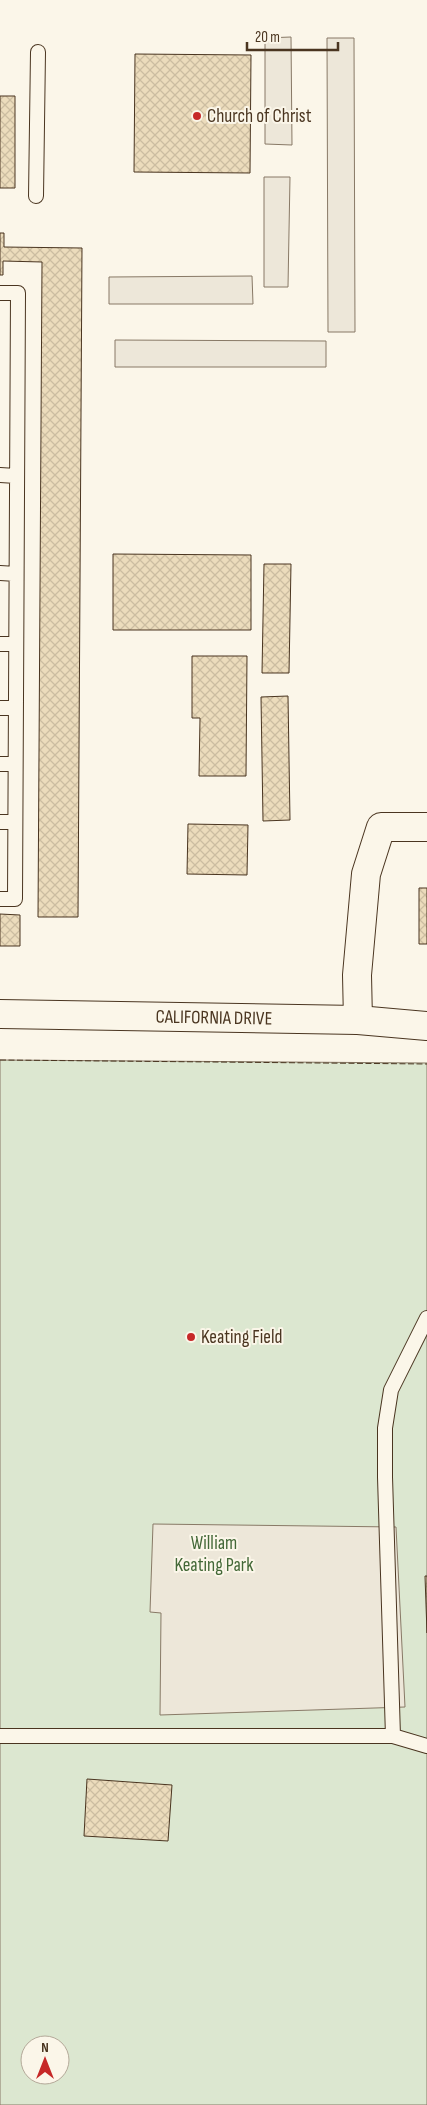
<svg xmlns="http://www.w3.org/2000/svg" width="427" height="2105" font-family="'Sofia Sans Condensed',sans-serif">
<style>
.park{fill:#dce7d0;stroke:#887966;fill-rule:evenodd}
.parking{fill:#ede7d9;stroke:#887966}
.building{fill:url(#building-cross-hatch);stroke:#4a3520}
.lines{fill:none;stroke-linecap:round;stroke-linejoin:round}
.lane-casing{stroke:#4a3520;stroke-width:16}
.street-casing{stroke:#4a3520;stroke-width:30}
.secondary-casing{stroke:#4a3520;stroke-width:30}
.lane{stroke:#fbf6e9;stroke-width:14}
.street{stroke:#fbf6e9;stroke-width:28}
.secondary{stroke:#fbf6e9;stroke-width:28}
.fence{stroke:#4a3520;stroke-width:1;stroke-dasharray:6 2.5;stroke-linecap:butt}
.poi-dot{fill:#c62828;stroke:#fbf6e9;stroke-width:2}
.labels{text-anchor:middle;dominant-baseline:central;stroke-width:4;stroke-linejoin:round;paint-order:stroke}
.poi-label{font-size:19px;fill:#4a3520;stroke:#fbf6e9;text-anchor:start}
.street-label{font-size:19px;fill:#4a3520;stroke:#fbf6e9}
.park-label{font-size:19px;fill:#436837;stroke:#fbf6e9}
</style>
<defs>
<pattern id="building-cross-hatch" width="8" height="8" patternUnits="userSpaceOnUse" patternTransform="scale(1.25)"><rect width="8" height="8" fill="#ecdcbc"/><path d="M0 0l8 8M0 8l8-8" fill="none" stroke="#ccbda1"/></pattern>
</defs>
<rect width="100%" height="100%" fill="#fbf6e9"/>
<path class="park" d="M0,1060L427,1063V2105H0ZM30,2045H60V2075H30Z"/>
<path class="parking" d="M291,37L292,145L265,144V38Z
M327,38H354L355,332H328Z
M264,177H290L288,287H264Z
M252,276L253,304H109V277Z
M115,340L326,341V367H115Z
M153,1524L396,1527L405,1707L160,1715L161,1613L150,1612Z"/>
<path class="building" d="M135,54L251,55L250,173L134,172Z
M0,96H15V188H0Z
M0,233H4V247L82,248L78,917H38L42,262L3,261V275H0Z
M113,554L251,555V630H113Z
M264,564H291L289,673H262Z
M192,656H247L246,776H199L200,718H192Z
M288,696L290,820L263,821L261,697Z
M188,824L248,825L247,875L187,874Z
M419,888H427V944H419Z
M0,914L20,915V946H0Z
M425,1576H427V1633Z
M87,1779L172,1785L168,1841L84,1836Z"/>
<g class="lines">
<defs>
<path id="lane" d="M36,196L38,52
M0,293H18L15,899H0
M0,475L16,476
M0,573L16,574
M0,644H16
M0,708H16
M0,764H15
M0,822H15
M0,1736H393L385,1477V1428L391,1390L427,1318
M393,1736L427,1746"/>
<path id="street" d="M358,1020L357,975L366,874L381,827H427"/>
<g id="secondary">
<path id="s1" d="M0,1014L358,1020L427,1026"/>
</g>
</defs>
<use href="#lane" class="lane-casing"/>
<use href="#street" class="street-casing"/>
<use href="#secondary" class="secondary-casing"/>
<use href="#lane" class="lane"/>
<use href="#street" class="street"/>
<use href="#secondary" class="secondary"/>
<path class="fence" d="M0,1060L427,1064"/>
</g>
<g class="poi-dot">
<circle cx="197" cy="116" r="5"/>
<circle cx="191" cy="1337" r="5"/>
</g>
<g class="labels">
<g class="poi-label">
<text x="207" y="116">Church of Christ</text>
<text x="201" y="1337">Keating Field</text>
</g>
<g class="street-label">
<text stroke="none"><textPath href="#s1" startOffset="214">CALIFORNIA DRIVE</textPath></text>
</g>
<g class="park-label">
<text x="214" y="1543">William<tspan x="214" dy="22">Keating Park</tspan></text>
</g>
</g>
<g transform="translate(45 2060)"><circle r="24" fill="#fbf6e9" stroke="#b4a999"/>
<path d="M0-4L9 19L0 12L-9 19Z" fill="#c62828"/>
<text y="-8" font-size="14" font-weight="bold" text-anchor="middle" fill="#4a3520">N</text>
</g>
<path d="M247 42v8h91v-8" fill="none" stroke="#4a3520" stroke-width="2.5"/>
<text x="255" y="42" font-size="15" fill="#4a3520" stroke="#fbf6e9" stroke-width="4" paint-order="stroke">20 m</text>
</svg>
